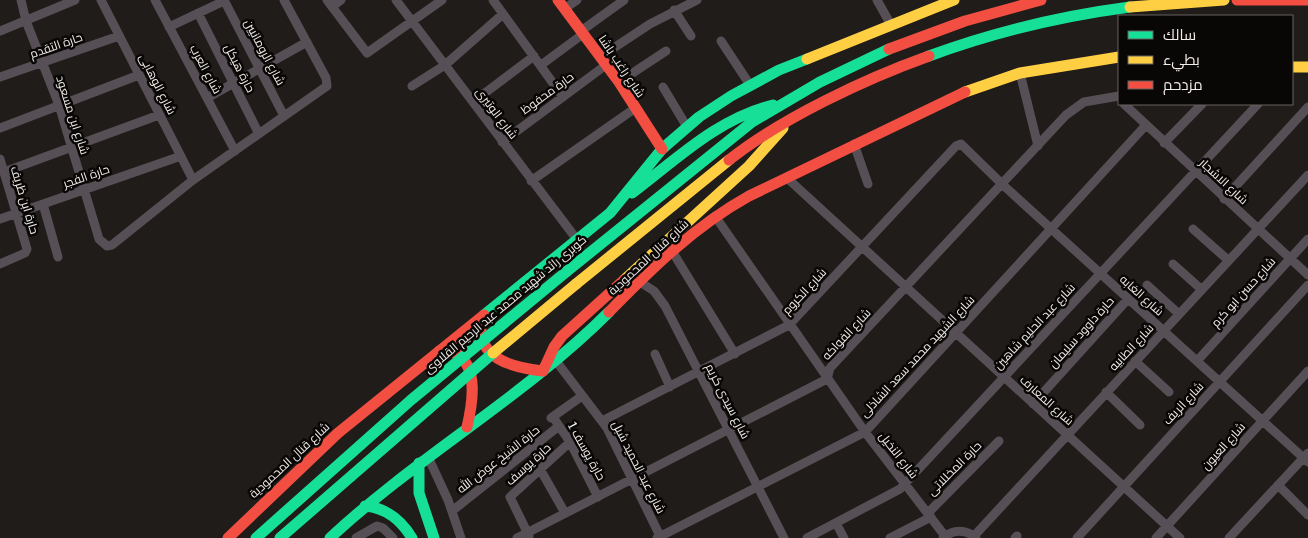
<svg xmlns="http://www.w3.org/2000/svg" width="1308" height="538" font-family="Merriweather,Cairo,serif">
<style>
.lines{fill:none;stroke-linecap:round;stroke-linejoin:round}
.street{stroke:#564f56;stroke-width:9}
.fast{stroke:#16e098;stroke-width:11}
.slow{stroke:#ffcf43;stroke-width:11}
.jam{stroke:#f24e42;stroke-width:11}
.fast-bridge{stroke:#16e098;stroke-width:11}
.slow-bridge{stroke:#ffcf43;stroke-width:11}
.labels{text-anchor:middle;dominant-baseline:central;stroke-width:5;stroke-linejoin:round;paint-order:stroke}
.street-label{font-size:12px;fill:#f2edeb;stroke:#090705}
</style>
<rect width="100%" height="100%" fill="#1f1c19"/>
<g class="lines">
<path class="street" d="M21,0L26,21L59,105L99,239L107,246L112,245L193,180L327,86L326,78L284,0
M101,0L193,180
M155,0L235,151
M224,0L284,116
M327,0L367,53L442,0
M396,0L578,241
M493,0L563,97
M877,0L891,25
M332,7L341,0
M564,9L577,0
M674,10L691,36
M198,13L259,134
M169,27L224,1
M0,31L75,0
M581,31L624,0
M721,41L750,85
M600,57L650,24L697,0
M541,65L583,34
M1020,73L1038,146
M0,77L119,36
M619,82L666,51
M412,86L445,65L503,14
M663,87L687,127
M207,98L307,42
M473,102L534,56
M1124,104L1308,275
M0,128L139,75
M502,142L606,65
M1164,143L1202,104
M854,144L868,184
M0,159L27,249L25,253L0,264
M4,172L159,115
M787,178L1180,538
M531,181L634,109
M1224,199L1308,107
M43,204L58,257
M715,216L865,432L945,536
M0,219L181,156
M1193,229L1228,260
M672,251L735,354
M1173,264L1201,289
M640,282L654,291L665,306L784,538
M1147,285L1179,314
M655,354L670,387
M556,361L607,428L661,538
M1135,361L1169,392
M1197,361L1308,239
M1106,392L1140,425
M1033,404L1128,299
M553,417L570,442L598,497
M551,418L582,396
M602,421L789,325L956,146L961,144L1003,185L1308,462
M428,457L448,500L461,538
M540,469L565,513
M1278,485L1308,515
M452,511L559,426
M928,513L999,441
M836,523L844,538
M529,536L510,497L570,442
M974,536L1308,175
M356,538L377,526L383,528L393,538
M517,538L827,379L830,368L1066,115L1084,102L1119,96
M657,538L865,432L1146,125
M807,538L900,489L1258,104
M890,538L931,517
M943,538C953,529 966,529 976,538
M1015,538L1017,536
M1077,538L1308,285
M1156,538L1308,371
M1229,538L1308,453"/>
<path class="fast" d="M929,56C994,32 1061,16 1130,7
M632,193C677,159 717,119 773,105
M566,272L752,122L820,82L889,49
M484,315L610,213L662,149L699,117L731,96L779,70L807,59
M419,463V493L434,538
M365,506C387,508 401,520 412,538
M330,538C418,456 524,397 609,312"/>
<path class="slow" d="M1130,7L1224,0
M807,59L954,0
M1292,67H1308
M965,92L1020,73L1119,57
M624,280L749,166L783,128
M576,284L729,160"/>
<path class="jam" d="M558,0L619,82L662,149
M1237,0H1308
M889,49L965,21L1041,0
M729,160C782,118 865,79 929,56
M609,312C652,268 695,226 749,196L965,92
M482,318C474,358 510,367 543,371L554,347L562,336L624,280
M439,351C443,352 451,351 455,353C480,366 472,406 467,427
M228,538L338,433L484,315"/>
<path class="fast-bridge" d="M256,538L411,400L566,272
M280,538L493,353"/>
<path class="slow-bridge" d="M493,353L576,284"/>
</g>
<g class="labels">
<g class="street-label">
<text transform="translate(56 45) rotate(-19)">حارة التقدم</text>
<text transform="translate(265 52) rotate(62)">شارع الرومانيين</text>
<text transform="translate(622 66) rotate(56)">شارع راغب باشا</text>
<text transform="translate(240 68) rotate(63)">حارة هيكل</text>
<text transform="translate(206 69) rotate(62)">شارع العرب</text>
<text transform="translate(158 84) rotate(63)">شارع الوهابى</text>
<text transform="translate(547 93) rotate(-36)">حارة محفوظ</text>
<text transform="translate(497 113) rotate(53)">شارع الوتيرى</text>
<text transform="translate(73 115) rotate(72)">شارع ابن مسعود</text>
<text transform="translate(86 176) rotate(-19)">حارة الفجر</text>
<text transform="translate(1224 181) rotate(43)">شارع الاشجار</text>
<text transform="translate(25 200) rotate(73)">حارة ابن ظريف</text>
<text transform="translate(648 257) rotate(-43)">شارع قنال المحمودية</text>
<text transform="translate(804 291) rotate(-47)">شارع الكروم</text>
<text transform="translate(1243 292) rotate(-48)">شارع حسن ابو كرم</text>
<text transform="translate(1142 295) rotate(42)">شارع الغابه</text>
<text transform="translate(505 304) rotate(-40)">كوبرى رائد شهيد محمد عبد الرحيم القلاوى</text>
<text transform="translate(1034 326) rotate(-47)">شارع عبد الحليم شاهين</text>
<text transform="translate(1081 332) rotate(-48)">حارة داوود سليمان</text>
<text transform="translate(846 334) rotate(-47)">شارع الفواكه</text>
<text transform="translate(1131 347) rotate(-47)">شارع الطابيه</text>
<text transform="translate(917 356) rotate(-47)">شارع الشهيد محمد سعد الشاذلى</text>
<text transform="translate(1047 400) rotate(42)">شارع المعارف</text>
<text transform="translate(728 401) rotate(63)">شارع سيدى كريم</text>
<text transform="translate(1183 403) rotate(-47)">شارع الريف</text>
<text transform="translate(1223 446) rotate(-48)">شارع العيون</text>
<text transform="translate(587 451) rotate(61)">حارة يوسف 1</text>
<text transform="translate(899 455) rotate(52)">شارع النخيل</text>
<text transform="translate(498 459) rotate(-38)">حارة الشيخ عوض الله</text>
<text transform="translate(289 460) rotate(-43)">شارع قنال المحمودية</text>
<text transform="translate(528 464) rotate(-42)">حارة يوسف</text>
<text transform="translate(639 467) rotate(63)">شارع عبد الحميد شبل</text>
<text transform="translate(954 468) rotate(-45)">حارة المخللاتى</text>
</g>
</g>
<rect x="1118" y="15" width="175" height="90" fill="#090705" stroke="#666361"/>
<rect x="1128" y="31" width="25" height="8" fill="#16e098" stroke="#666361"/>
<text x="1163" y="40" font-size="15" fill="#f2edeb">سالك</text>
<rect x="1128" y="56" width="25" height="8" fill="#ffcf43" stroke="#666361"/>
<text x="1163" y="65" font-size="15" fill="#f2edeb">بطيء</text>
<rect x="1128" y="81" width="25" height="8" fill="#f24e42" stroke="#666361"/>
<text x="1163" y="90" font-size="15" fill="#f2edeb">مزدحم</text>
</svg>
